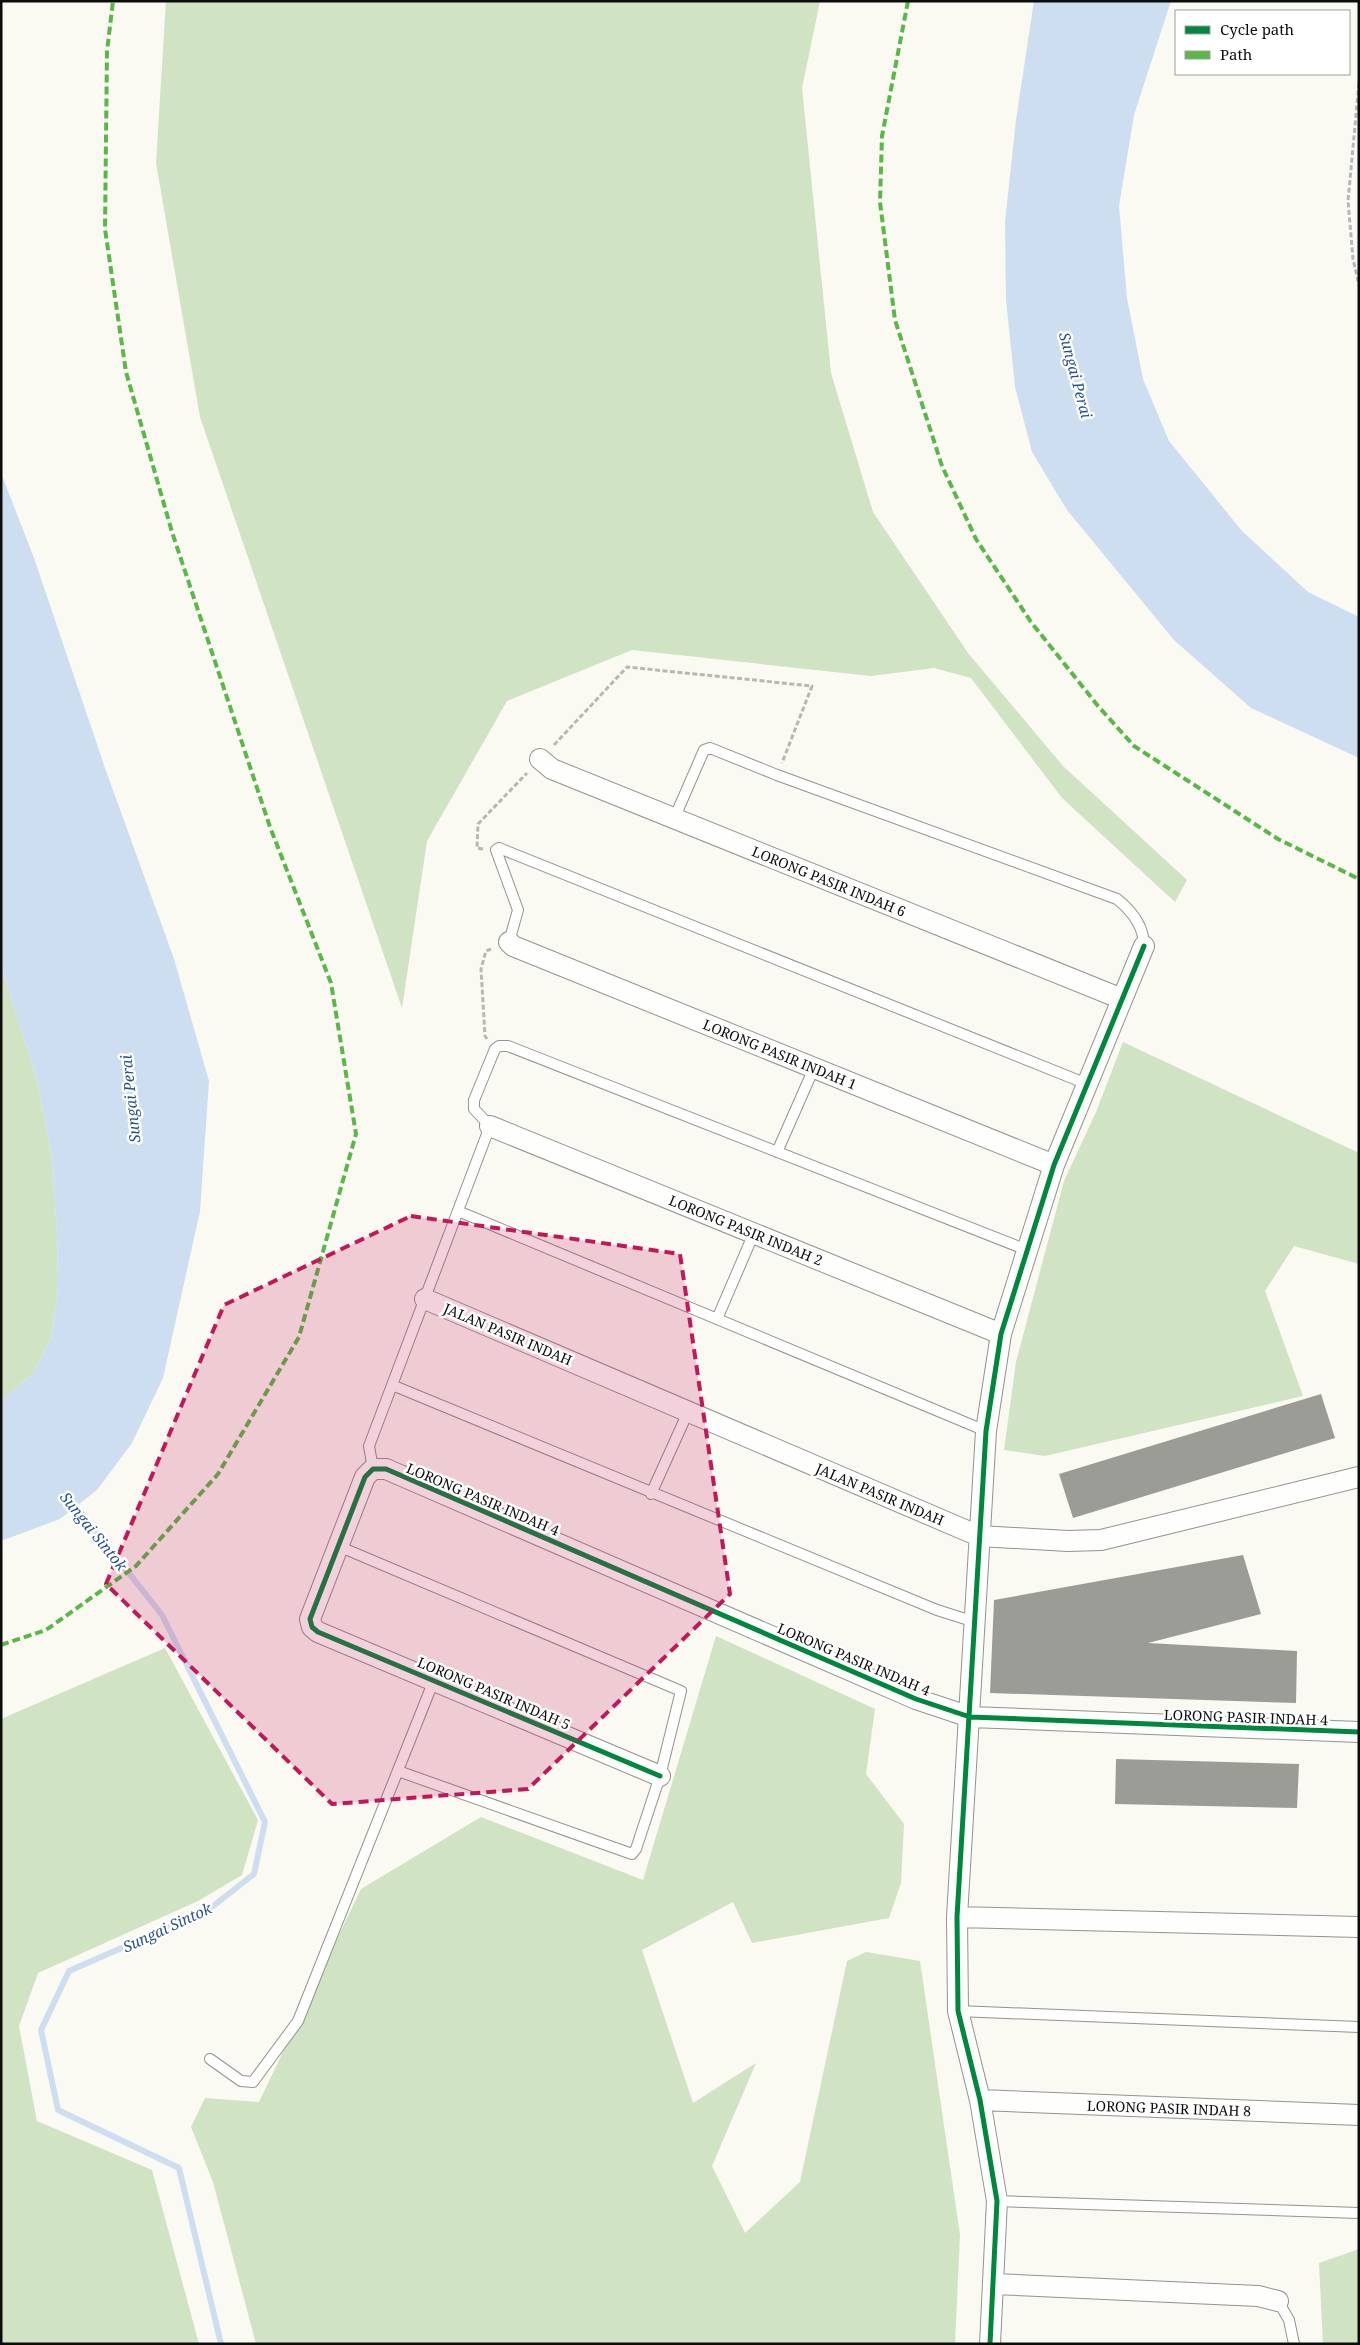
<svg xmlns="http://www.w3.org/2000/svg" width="1360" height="2345" font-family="'Noto Serif',serif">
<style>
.forest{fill:#d0e3c3}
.water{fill:#ccdeef}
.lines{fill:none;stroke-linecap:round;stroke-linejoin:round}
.stream{stroke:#ccdeef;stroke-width:6}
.building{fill:#9c9c97}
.service-casing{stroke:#939390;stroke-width:12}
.minor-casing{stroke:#939390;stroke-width:22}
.path{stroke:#b7b7b6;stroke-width:3;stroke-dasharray:5 2.5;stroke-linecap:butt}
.service{stroke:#fefefd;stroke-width:10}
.minor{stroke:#fefefd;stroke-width:20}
.quiet{stroke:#58b947;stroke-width:4;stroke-dasharray:8 4;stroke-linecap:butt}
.cycleway-casing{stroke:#fff;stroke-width:8}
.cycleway{stroke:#00873e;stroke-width:5}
.marked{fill:#c2185b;fill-opacity:0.2;stroke:#c2185b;stroke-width:4;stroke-dasharray:10 6;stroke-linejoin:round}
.labels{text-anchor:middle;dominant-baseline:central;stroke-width:5;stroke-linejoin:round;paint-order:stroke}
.street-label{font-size:14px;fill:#0c0c0c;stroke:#fff}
.water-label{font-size:15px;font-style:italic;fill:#26538e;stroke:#fff}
</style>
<rect width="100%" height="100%" fill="#faf9f2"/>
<path class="forest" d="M166,1H820L802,88L831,373L873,512L968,653L1063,766L1187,880L1175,902L1062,798L971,678L934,668L871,676L632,650L507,701L427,841L402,1008L200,417L156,163Z
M1,966L37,1081L51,1152L57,1232L58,1287L51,1338L32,1374L1,1401Z
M1123,1042L1359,1153V1264L1294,1246L1265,1291L1303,1396L1045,1456L1004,1450L1016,1362L1064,1181L1096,1112Z
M716,1636L875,1709L866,1774L904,1824L901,1883L889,1918L752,1943L733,1902L642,1950L693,2103L756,2063L712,2166L745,2233L800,2182L847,1961L866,1952L920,1961L960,2235L955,2344H256L213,2182L191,2127L205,2098L259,2102L361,1889L481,1817L643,1880Z
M165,1648L258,1820L242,1875L198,1901L38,1973L19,2026L37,2121L152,2170L199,2344H1V1719Z
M1359,2249V2344H1323L1319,2263Z"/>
<path class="water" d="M1034,1H1171L1134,115L1119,206L1127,298L1143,379L1169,441L1242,531L1308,592L1359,617V758L1251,708L1174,640L1067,510L1032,452L1015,387L1006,300L1005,222L1016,120Z
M1,473L34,558L105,768L174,959L209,1081L200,1211L163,1378L132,1443L97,1490L60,1519L1,1541V1401L32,1374L51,1338L58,1287L57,1232L51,1152L37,1081L1,966Z"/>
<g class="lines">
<path class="stream" d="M71,1500L162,1615L265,1822L254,1874L208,1910L69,1971L41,2030L58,2110L179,2168L221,2344"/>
</g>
<path class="building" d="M1321,1394L1335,1438L1073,1518L1059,1474Z
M1243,1555L1261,1614L1148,1643L1297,1651L1296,1703L990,1693L994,1600Z
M1116,1759L1299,1764L1297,1808L1115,1804Z"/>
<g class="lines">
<defs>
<path id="service" d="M674,819L704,750L710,748L777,775L1117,899C1132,911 1144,926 1144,946
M509,942L518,910L496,850L499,848L1087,1084
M777,1152L814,1068
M458,1211L986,1431
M717,1319L754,1233
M392,1385L937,1610L975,1622
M373,1469L369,1446L490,1126L474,1109V1100L495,1049L499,1046H508L1027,1250
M651,1494L688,1412
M338,1546L681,1691L660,1776L636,1849L632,1854L398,1771
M958,2011L1359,2027
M210,2059L241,2081L253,2082L298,2021L434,1680
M997,2201L1359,2213
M1278,2301L1289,2320L1294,2344"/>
<path id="minor" d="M540,759L552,769L1122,999
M509,942L513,946L1054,1165
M490,1126L1001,1334
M425,1299L979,1536L1068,1541L1101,1540L1359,1477
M660,1776L318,1632L312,1627L310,1619L365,1477L373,1469H386L916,1699L970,1717L1359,1732
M957,1917L1359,1927
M980,2100L1359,2115
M994,2284L1258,2296L1278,2301
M990,2344L997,2201L980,2100L958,2011L957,1917L986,1431L1001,1334L1054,1165L1144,946"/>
</defs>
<use href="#service" class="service-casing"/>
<use href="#minor" class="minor-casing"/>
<path class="path" d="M1359,83L1348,201L1353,259L1359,285
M554,745L627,667L812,686L782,763
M483,849L477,848L478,824L527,773
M487,1039L485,1036L481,969L486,951L491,949"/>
<use href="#service" class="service"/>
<use href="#minor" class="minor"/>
<path class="quiet" d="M908,1L882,136L880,202L895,320L942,466L976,539L1031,622L1098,706L1134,746L1278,839L1359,879
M1,1645L46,1630L136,1566L218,1474L299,1337L356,1134L331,983L270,827L172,532L126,372L105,229L107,51L113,1"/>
<defs>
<path id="cycleway" d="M660,1776L318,1632L312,1627L310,1619L365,1477L373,1469H386L916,1699L970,1717L1359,1732
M990,2344L997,2201L980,2100L958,2011L957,1917L986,1431L1001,1334L1054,1165L1144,946"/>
</defs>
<use href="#cycleway" class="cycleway-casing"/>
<use href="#cycleway" class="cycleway"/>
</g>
<path class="marked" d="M411,1216L680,1254L730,1594L528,1789L332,1804L106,1584L224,1305Z"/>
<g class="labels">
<g class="street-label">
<text transform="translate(829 881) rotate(22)">LORONG PASIR INDAH 6</text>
<text transform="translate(780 1054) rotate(22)">LORONG PASIR INDAH 1</text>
<text transform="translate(746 1230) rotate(22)">LORONG PASIR INDAH 2</text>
<text transform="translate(508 1334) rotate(23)">JALAN PASIR INDAH</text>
<text transform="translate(880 1494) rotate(23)">JALAN PASIR INDAH</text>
<text transform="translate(483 1499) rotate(23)">LORONG PASIR INDAH 4</text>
<text transform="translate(854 1659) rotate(23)">LORONG PASIR INDAH 4</text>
<text transform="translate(494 1693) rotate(23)">LORONG PASIR INDAH 5</text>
<text transform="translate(1246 1717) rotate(2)">LORONG PASIR INDAH 4</text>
<text transform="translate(1169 2108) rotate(2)">LORONG PASIR INDAH 8</text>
</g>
<g class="water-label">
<text transform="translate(1076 375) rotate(75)">Sungai Perai</text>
<text transform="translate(130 1099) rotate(-96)">Sungai Perai</text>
<text transform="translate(94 1531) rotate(51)">Sungai Sintok</text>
<text transform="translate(167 1927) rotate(-25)">Sungai Sintok</text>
</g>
</g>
<rect width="1360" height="2345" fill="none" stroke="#0c0c0c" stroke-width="5"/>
<rect x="1175" y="10" width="175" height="65" fill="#ffffff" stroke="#9e9e9e"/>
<rect x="1185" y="26" width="25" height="8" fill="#00873e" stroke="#9e9e9e"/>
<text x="1220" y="35" font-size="15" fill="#0c0c0c">Cycle path</text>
<rect x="1185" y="51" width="25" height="8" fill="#58b947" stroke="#9e9e9e"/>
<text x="1220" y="60" font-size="15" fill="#0c0c0c">Path</text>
</svg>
